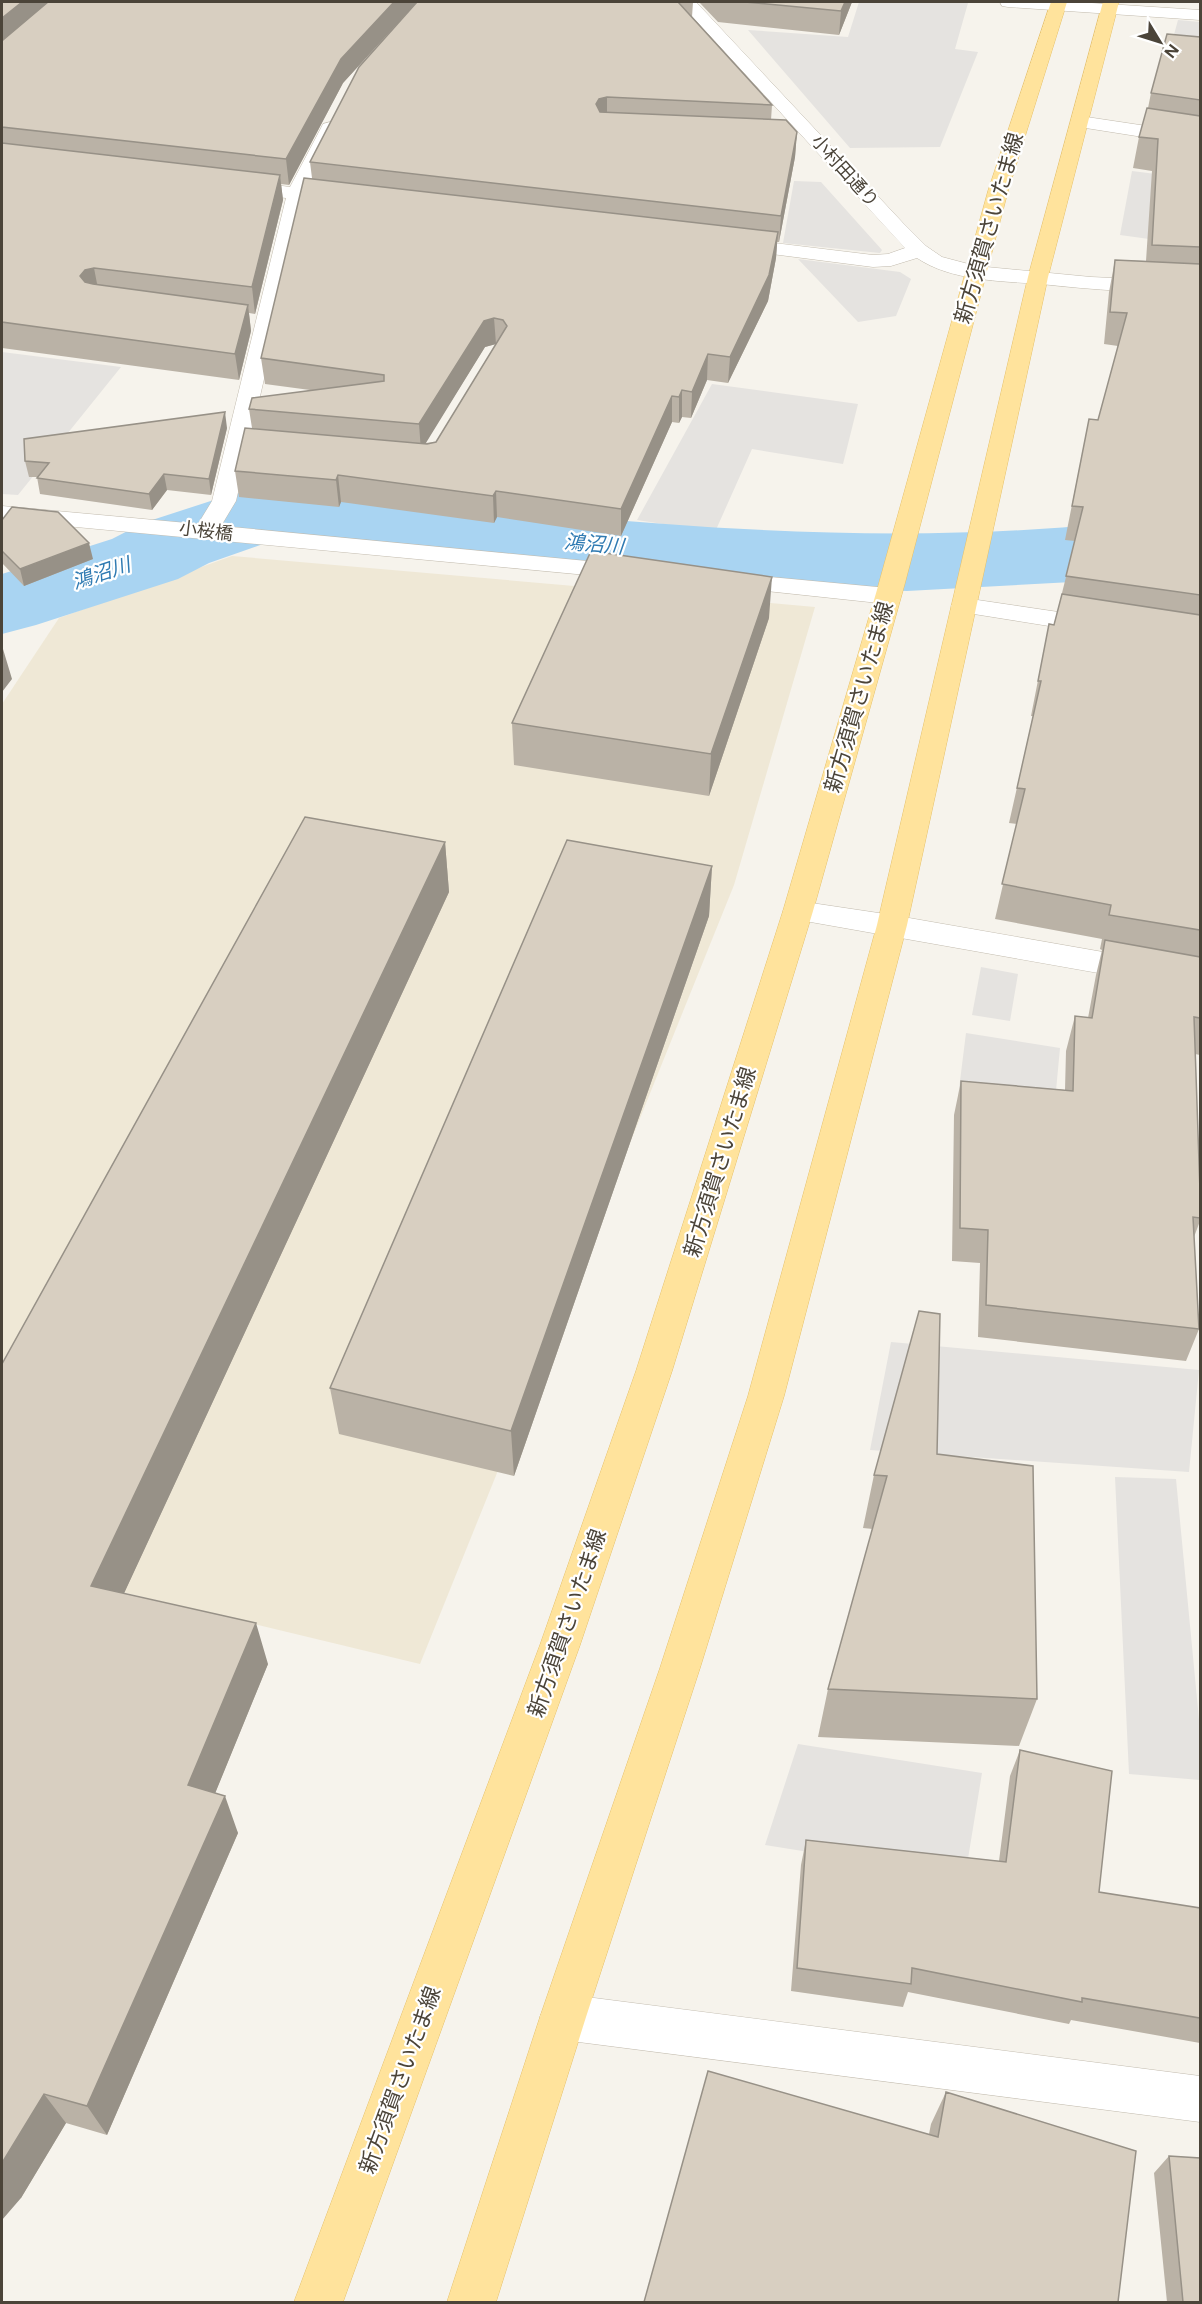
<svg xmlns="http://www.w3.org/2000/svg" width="1202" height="2304" font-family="Figtree,'Noto Sans JP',sans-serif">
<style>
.education{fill:#efe8d6}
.parking{fill:#e5e3e0}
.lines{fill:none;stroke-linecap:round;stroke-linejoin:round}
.river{fill:#a9d4f2;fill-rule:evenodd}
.minor-casing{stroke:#c2bbae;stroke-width:1}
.major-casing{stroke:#e6c16a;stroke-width:1}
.minor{fill:#fff;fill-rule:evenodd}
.major{fill:#ffe39c;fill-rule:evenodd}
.wall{fill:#bab2a6;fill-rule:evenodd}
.shaded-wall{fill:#979187}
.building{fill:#d8cfc1;stroke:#979187;stroke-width:1.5}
.labels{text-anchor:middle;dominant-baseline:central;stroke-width:4.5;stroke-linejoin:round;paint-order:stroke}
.far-street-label{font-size:18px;fill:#4b4439;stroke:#fff}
.far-water-label{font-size:20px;font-style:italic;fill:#2e7ab2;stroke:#fff}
.street-label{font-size:22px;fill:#4b4439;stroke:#fff}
</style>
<rect width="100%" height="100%" fill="#f6f3ec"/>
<path class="education" d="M232,556L815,607L734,885L420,1664L2,1563V704L59,618Z"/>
<path class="parking" d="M859,2L968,3L955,49L978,52L940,147L850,148L748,30L848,37Z
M1178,20L1200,22V64L1167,60Z
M1132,171L1156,174L1200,246L1120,235Z
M794,181L821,182L882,250L880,253L783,243Z
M798,259L900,272L911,279L896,316L858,322Z
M2,352L121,367L18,495L2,494Z
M712,384L858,404L843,464L752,449L715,532L637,520Z
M981,967L1018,974L1010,1021L972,1015Z
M966,1033L1060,1048L1054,1112L958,1097Z
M891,1342L1199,1370L1189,1472L870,1450Z
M1115,1477L1176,1479L1200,1730V1780L1129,1774Z
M798,1744L982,1773L965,1877L765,1845Z"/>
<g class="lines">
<path class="river" d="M255,489C360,494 464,507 568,516C776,535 993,545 1200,511V567L1128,579L907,591L690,581L569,572L350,548L263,544L209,563L178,579L36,625L2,634V574L112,539L143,523L223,497Z"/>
<defs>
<path id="minor" d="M679,2H696L903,223L926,246L942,257L976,266L1091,277L1200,282V294C1147,293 1094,290 1041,284C1000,281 951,281 917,258L891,266L873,267L725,248L722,244L725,240L732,238L873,255L888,254L905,248Z
M1000,2H1076L1200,10V20L1008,7L1002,6Z
M1080,116L1200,134V146L1073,126L1071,122L1073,118Z
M330,122L337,124L339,128L309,189L351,195L354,199L351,203L344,205L305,200L236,501L221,526L629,565L638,567L641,572L638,577L629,579L2,520V506L198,524L212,501L286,198L237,192L230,190L227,186L230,182L237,180L290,187L321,128L323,124Z
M728,573L888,588L897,591L901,596L897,601L888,604L719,586L715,581L719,576Z
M964,598L1099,618L1108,621L1112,626L1108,631L1099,634L955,611L951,606L955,601Z
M798,901L892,915L1200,969V991L788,918L783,911L788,904Z
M563,1994L1200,2076V2122L563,2040L547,2033L540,2017L547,2001Z"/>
<path id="major" d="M1051,2H1067L1008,191L905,583L813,911L672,1371L580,1645L343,2302H294L540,1645L636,1371L783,911L879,583L988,191Z
M1103,2H1119L1048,277L907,925L784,1396L700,1668L586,2017L496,2302H447L540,2017L660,1668L748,1396L877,925L1028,277Z"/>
</defs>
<use href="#minor" class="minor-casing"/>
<use href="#major" class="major-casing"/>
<use href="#minor" class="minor"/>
<use href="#major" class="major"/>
</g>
<path class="wall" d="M2,2H693L692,17L772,105L771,120L797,132L795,157L779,242H777L776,258L768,301L728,383L707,380L691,418L682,417L679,423L672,422L621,536L497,517L494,523L341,502L339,507L239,497L235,471L252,428L249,409L310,390L265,384L261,358L312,178L310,162L395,26L343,83L289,185L281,184L283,200L255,314L249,313L251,331L239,380L2,348ZM496,344L436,442L425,443L485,347Z
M699,2H852L839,35L718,22Z
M1200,37V1055L1195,1054L1200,1191V1221L1194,1237L1199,1329L1186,1361L978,1337L980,1263L952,1261L954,1115L961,1081L1065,1090L1066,1051L1075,1016L1088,1018L1096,975L1102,950L1100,949L1102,939L995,919L1017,824L1009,823L1033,716H1031L1049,624L1054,625L1075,541L1065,540L1089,419L1098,420L1118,346L1104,344L1109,292L1115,260L1146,261L1152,171L1133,168L1139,137L1148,108L1151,93Z
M227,428L211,495L167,490L152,510L40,494L37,477H29L25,461Z
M2,520L93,559L24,586L2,563Z
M769,618L709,796L514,765L512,723Z
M445,842L449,892L124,1593L268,1664L215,1793L238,1833L107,2135L66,2123L21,2198L2,1364Z
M712,866L709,916L514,1476L339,1434L330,1388Z
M937,1454L1037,1699L1019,1746L818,1737L828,1689L873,1529L863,1528L874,1475Z
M1020,1750L1099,1892L1200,1908V2043L1071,2020L1069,2024L908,1992L903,2007L791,1991L801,1865L806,1840L999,1861L1010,1776Z
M946,2092L1118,2302L929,2134L931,2124Z
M1169,2156L1200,2302H1167L1154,2173Z"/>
<path class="shaded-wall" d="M22,2H54L2,46V18Z
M394,2H417L343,83L289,185L286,159L341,59Z
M845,2H852L839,35L841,11Z
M607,97V122L599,124L596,104L599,99Z
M797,132L795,157L779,242L781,216Z
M280,175L283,200L255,314L252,287Z
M778,232L776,258L768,301L728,383L730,357Z
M94,268L99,294L90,296L80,276L85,270Z
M248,305L251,331L239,380L235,354Z
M494,318L496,344L485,347L421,451L419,424L484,321Z
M708,354L707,380L691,418L692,392Z
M682,390V417L679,423V397Z
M672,396V422L621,536V509Z
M225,412L227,428L211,495L209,479Z
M164,474L167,490L152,510L149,494Z
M338,475L341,502L339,507L336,480Z
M496,491L497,517L494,523L493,496Z
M89,543L93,559L24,586L20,569Z
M772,577L769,618L709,796L711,754Z
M3,649L12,679L2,692V651Z
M445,842L449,892L108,1628L91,1586Z
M712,866L709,916L514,1476L511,1431Z
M256,1623L268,1664L203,1823L188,1785Z
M225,1796L238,1833L107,2135L87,2106Z
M44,2094L66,2123L21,2198L2,2220V2163Z"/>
<path class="building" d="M2,2H22L2,18Z
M48,2H394L341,59L286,159L2,127V41L3,40Z
M417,2H678L772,105L607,97L599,99L596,104L600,112L786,120L797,132L781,216L310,162L359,67Z
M745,2H845L841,11Z
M1167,34L1200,37V100L1151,93Z
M1147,108L1200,116V247L1152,245L1158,139L1139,137Z
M2,143L280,175L252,287L94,268L85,270L80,276L85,282L93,284L248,305L235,354L2,322Z
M304,178L778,232L769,275L730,357L708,354L692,392L682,390L679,397L672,396L621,509L496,491L493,496L338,475L336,480L235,471L245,428L427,444L436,442L507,326L503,320L494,318L484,321L419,424L249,409L252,398L384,381V375L261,358Z
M1115,260L1200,264V595L1066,576L1083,507L1072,506L1089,419L1098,420L1127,313L1110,312Z
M225,412L209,479L164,474L149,494L37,478L49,463L25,461L24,439Z
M12,507L58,512L89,543L20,569L2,551V520Z
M591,551L772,577L711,754L512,723Z
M1062,594L1200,615V930L1109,915L1111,905L1002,884L1025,789L1017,788L1041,681H1038L1049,624L1054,625Z
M305,817L445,842L91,1586L256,1623L188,1785L225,1796L87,2106L44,2094L2,2163V1364Z
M567,840L712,866L511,1431L330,1388Z
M1105,940L1200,957V1018L1194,1017L1200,1191V1218L1193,1217L1199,1329L986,1305L988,1230L960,1228L961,1081L1073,1091L1075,1016L1092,1018Z
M919,1311L940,1314L937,1454L1033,1466L1037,1699L828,1689L887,1476L874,1475Z
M1020,1750L1112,1771L1099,1892L1200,1908V2018L1082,1998V2002L912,1968L911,1984L797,1968L806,1840L1006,1862Z
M708,2071L938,2137L946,2092L1136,2151L1118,2302H644Z
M1169,2156L1200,2158V2302H1183Z"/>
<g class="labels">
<g class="far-street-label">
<text transform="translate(845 171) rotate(48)">小村田通り</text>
<text transform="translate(206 531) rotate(7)">小桜橋</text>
</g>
<g class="far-water-label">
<text transform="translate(594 544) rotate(5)">鴻沼川</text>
<text transform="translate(101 573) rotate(-18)">鴻沼川</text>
</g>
<g class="street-label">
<text transform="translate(989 228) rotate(-74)">新方須賀さいたま線</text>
<text transform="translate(859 697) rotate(-74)">新方須賀さいたま線</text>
<text transform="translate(720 1162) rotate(-73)">新方須賀さいたま線</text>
<text transform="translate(567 1623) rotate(-71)">新方須賀さいたま線</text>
<text transform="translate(400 2080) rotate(-70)">新方須賀さいたま線</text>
</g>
</g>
<rect width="1202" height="2304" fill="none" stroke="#4b4439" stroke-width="6"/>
<g transform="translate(1160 42) rotate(128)" stroke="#ffffff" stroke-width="4.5" paint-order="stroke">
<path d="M0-4.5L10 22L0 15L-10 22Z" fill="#4b4439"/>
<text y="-9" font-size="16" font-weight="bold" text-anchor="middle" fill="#4b4439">N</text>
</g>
</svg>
